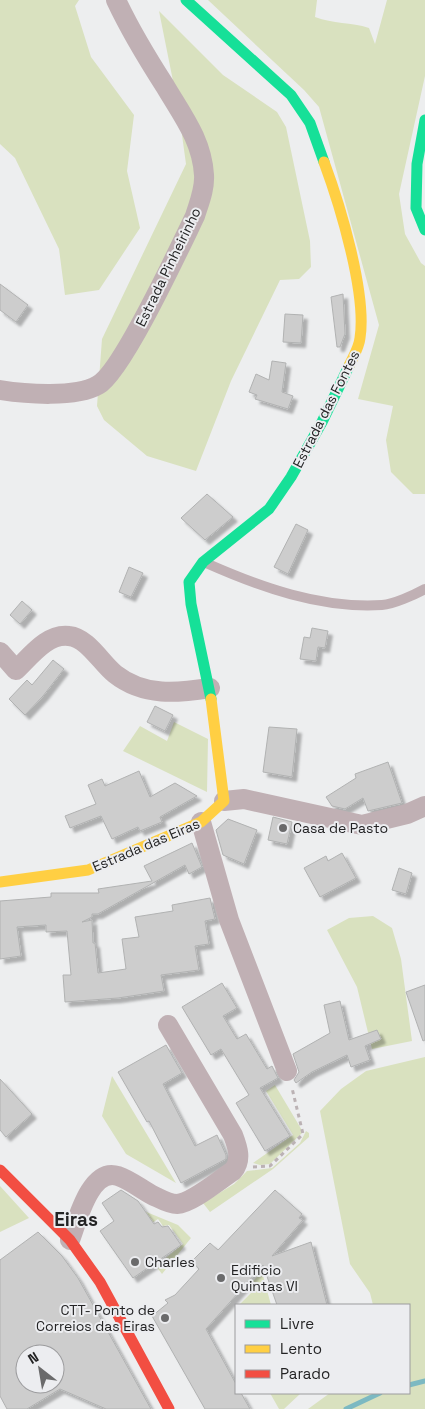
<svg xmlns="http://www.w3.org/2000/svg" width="425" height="1409" font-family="'Space Grotesk',sans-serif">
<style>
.green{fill:#d9e1bf}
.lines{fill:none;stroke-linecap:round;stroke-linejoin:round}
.stream{stroke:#7cb9c2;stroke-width:5}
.building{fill:#cdcdcd;stroke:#b1b2b2;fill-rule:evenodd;filter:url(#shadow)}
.path{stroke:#bbb2b4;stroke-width:3;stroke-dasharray:4 4;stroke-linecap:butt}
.lane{stroke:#c0b0b4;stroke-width:10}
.street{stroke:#c0b0b4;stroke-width:20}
.fast{stroke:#16e098;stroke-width:11}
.slow{stroke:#ffcf43;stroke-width:11}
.jam{stroke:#f24e42;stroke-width:11}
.poi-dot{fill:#6a6a6b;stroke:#ecedf0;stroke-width:2}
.labels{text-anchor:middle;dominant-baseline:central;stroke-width:4;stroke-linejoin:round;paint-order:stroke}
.street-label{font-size:14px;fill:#232324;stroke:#ecedf0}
.poi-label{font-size:14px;fill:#232324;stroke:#ecedf0;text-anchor:start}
.district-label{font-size:19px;font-weight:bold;fill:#232324;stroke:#ecedf0}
</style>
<defs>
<filter id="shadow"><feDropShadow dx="4.5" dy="4.5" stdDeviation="1" flood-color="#0004"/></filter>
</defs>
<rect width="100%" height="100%" fill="#edeeef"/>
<path class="green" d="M0,0H79L75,6L91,57L134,115L127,171L140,228L99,290L65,295L59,249L15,158L0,144Z
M208,0H317L315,17C333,24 351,22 369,28L375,44L387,0H425V76L399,194L405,234L421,263L425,266V494H413L391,472L386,440L393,406L358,399L379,325L319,107L304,90Z
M159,11L223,75L277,112L286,127L310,241L311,267L299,279L280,280L231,381L196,471L147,456L104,420L97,406L102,339L186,164L178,106Z
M174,722L208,739L207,792L123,751L140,726L167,741Z
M373,916L392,928L401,959L412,1041L372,1049L357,987L327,930L349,918Z
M425,1057V1409H308L330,1393H409V1305H373L370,1293L350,1264L320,1111L341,1089L366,1071Z
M112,1076L176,1183L126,1154L102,1116Z
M275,1085L303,1132L270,1164L260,1165L253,1163L293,1135L266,1091Z
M306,1131L309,1133V1137L273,1169L210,1212L203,1203L234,1184L247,1171L272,1168L300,1143Z
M0,1186L29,1218L0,1232Z
M144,1211L178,1225L191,1238L162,1274L156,1266L183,1244L169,1225L163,1226L158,1219L146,1227Z
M262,1272L271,1305H239L253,1291L251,1283Z
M270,1393H301L284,1409H279Z"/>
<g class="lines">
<path class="stream" d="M409,1385L425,1381
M346,1409L380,1393"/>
</g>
<path class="building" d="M0,284L28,305L16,322L0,310Z
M343,294L345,334L340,347H337L331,297Z
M285,314L303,315L301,343L283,342Z
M272,361L286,363L282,392L293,396L288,409L255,399L257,395L249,392L256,374L269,380Z
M207,494L233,517L205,540L181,518Z
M296,524L308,530L288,574L274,567Z
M129,567L143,573L131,597L119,592Z
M22,601L32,610L20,624L10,615Z
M312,628L328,631L325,648L318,647L316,661L300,659L304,637L310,638Z
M53,660L64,669L43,696L25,715L9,699L27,680L32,685Z
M155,706L173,715L165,731L147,722Z
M269,727L297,729L292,777L263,772Z
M388,762L402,803L368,811L363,798L345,809L332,806L326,797L356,778L355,774Z
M139,771L150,797L175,783L197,796L160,817L162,822L140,831L138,827L112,839L101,816L70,828L65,816L96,804L88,785L102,779L105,786Z
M273,817L292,822L287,844L268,840Z
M228,819L257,830L244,864L223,855L216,830Z
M192,843L202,867L189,874L185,865L98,914H92V917L82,922L92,920L93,943H95L98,973L126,969L122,939L139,937L135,917L173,911L172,905L210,898L215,919L205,921L209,944L195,946L199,970L161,975L164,991L118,998L65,1002L63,975H71L67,931L46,932V925L17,927L21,956L0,959V901L51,897V893H99L98,889L152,881L144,866Z
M342,853L356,878L320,897L304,868L326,856L328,861Z
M399,868L412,873L406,894L392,890Z
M222,983L237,1008L223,1016L237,1039L246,1034L267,1069L272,1066L278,1078L260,1088L290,1136L265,1151L236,1103L249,1095L221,1049L211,1055L182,1007Z
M425,985V1040L423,1041L406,992Z
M340,1001L349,1040L377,1030L381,1039L365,1046L370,1060L351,1067L347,1055L312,1072L296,1083L294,1080L299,1072L293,1054L330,1033L324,1005Z
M166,1045L182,1073L163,1084L195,1146L217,1135L226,1155V1159L181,1183L149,1121L147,1122L118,1072Z
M0,1079L32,1114L6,1137L0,1130Z
M121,1190L138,1201L154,1224L158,1222L162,1227L168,1226L181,1245L133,1278L100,1231L114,1221L102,1203Z
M275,1190L302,1214L299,1218L303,1220L272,1256L311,1242L327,1305H277L263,1265L206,1329L236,1384V1393H241L250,1409H205L152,1316L168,1303L165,1300L175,1295L199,1269L192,1261L210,1243L218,1250Z
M38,1232L62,1256L78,1278L151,1409H106L60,1389L27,1409H7L0,1396V1260ZM25,1354H55V1384H25Z"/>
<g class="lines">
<path class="path" d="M253,1167L270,1166L303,1134L292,1088"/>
<path class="lane" d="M206,563C260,587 321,609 382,605C394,604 414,595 425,589"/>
<path class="street" d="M0,390C25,394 76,398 98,385C122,372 180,247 195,216C199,203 205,189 204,175C202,140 182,115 165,86C147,58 130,30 116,0
M0,652L16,670C30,657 47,633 69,636C88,638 101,663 115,674C144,697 178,693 210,688
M224,801L244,799L362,825L407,814L425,806
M201,822L229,920L287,1071
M70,1240C77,1222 90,1167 118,1176C130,1180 141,1189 152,1195C159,1198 168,1204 177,1204C192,1203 219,1180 233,1171C242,1160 238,1148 233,1135L168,1025"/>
<path class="fast" d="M186,0L291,95L310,123L324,162
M425,120L417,164L416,208L425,230
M211,699L191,604L189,582L203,562L269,509L291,477L322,422L349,366"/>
<path class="slow" d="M324,162C340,205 367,294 360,338C359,348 353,357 349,366
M0,882L88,870L201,822L224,801L211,699"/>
<path class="jam" d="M0,1170L70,1240L100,1282L169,1409"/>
</g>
<g class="poi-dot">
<circle cx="283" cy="828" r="5"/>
<circle cx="135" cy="1262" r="5"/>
<circle cx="221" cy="1278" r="5"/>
<circle cx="165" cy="1318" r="5"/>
</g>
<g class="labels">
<g class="street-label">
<text transform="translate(168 267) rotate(-64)">Estrada Pinheirinho</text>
<text transform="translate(326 409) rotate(-63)">Estrada das Fontes</text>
<text transform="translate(146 845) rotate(-23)">Estrada das Eiras</text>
</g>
<g class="poi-label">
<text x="293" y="828">Casa de Pasto</text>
<text x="145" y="1262">Charles</text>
<text x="231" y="1270">Edificio<tspan x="231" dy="16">Quintas VI</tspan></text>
<text x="155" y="1310" text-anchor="end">CTT- Ponto de<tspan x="155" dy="16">Correios das Eiras</tspan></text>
</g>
<g class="district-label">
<text x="76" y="1219">Eiras</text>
</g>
</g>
<rect x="235" y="1304" width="175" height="90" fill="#ecedf0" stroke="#9c9c9e"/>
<rect x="245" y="1320" width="25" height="8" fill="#16e098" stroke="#9c9c9e"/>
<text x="280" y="1329" font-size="15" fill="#232324">Livre</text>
<rect x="245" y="1345" width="25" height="8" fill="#ffcf43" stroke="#9c9c9e"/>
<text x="280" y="1354" font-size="15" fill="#232324">Lento</text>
<rect x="245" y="1370" width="25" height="8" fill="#f24e42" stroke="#9c9c9e"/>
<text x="280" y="1379" font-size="15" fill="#232324">Parado</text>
<g transform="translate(40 1369) rotate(329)"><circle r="24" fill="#ecedf0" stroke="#9c9c9e"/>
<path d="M0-4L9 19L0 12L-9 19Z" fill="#6a6a6b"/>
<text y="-8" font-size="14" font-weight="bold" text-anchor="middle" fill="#232324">N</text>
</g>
</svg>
